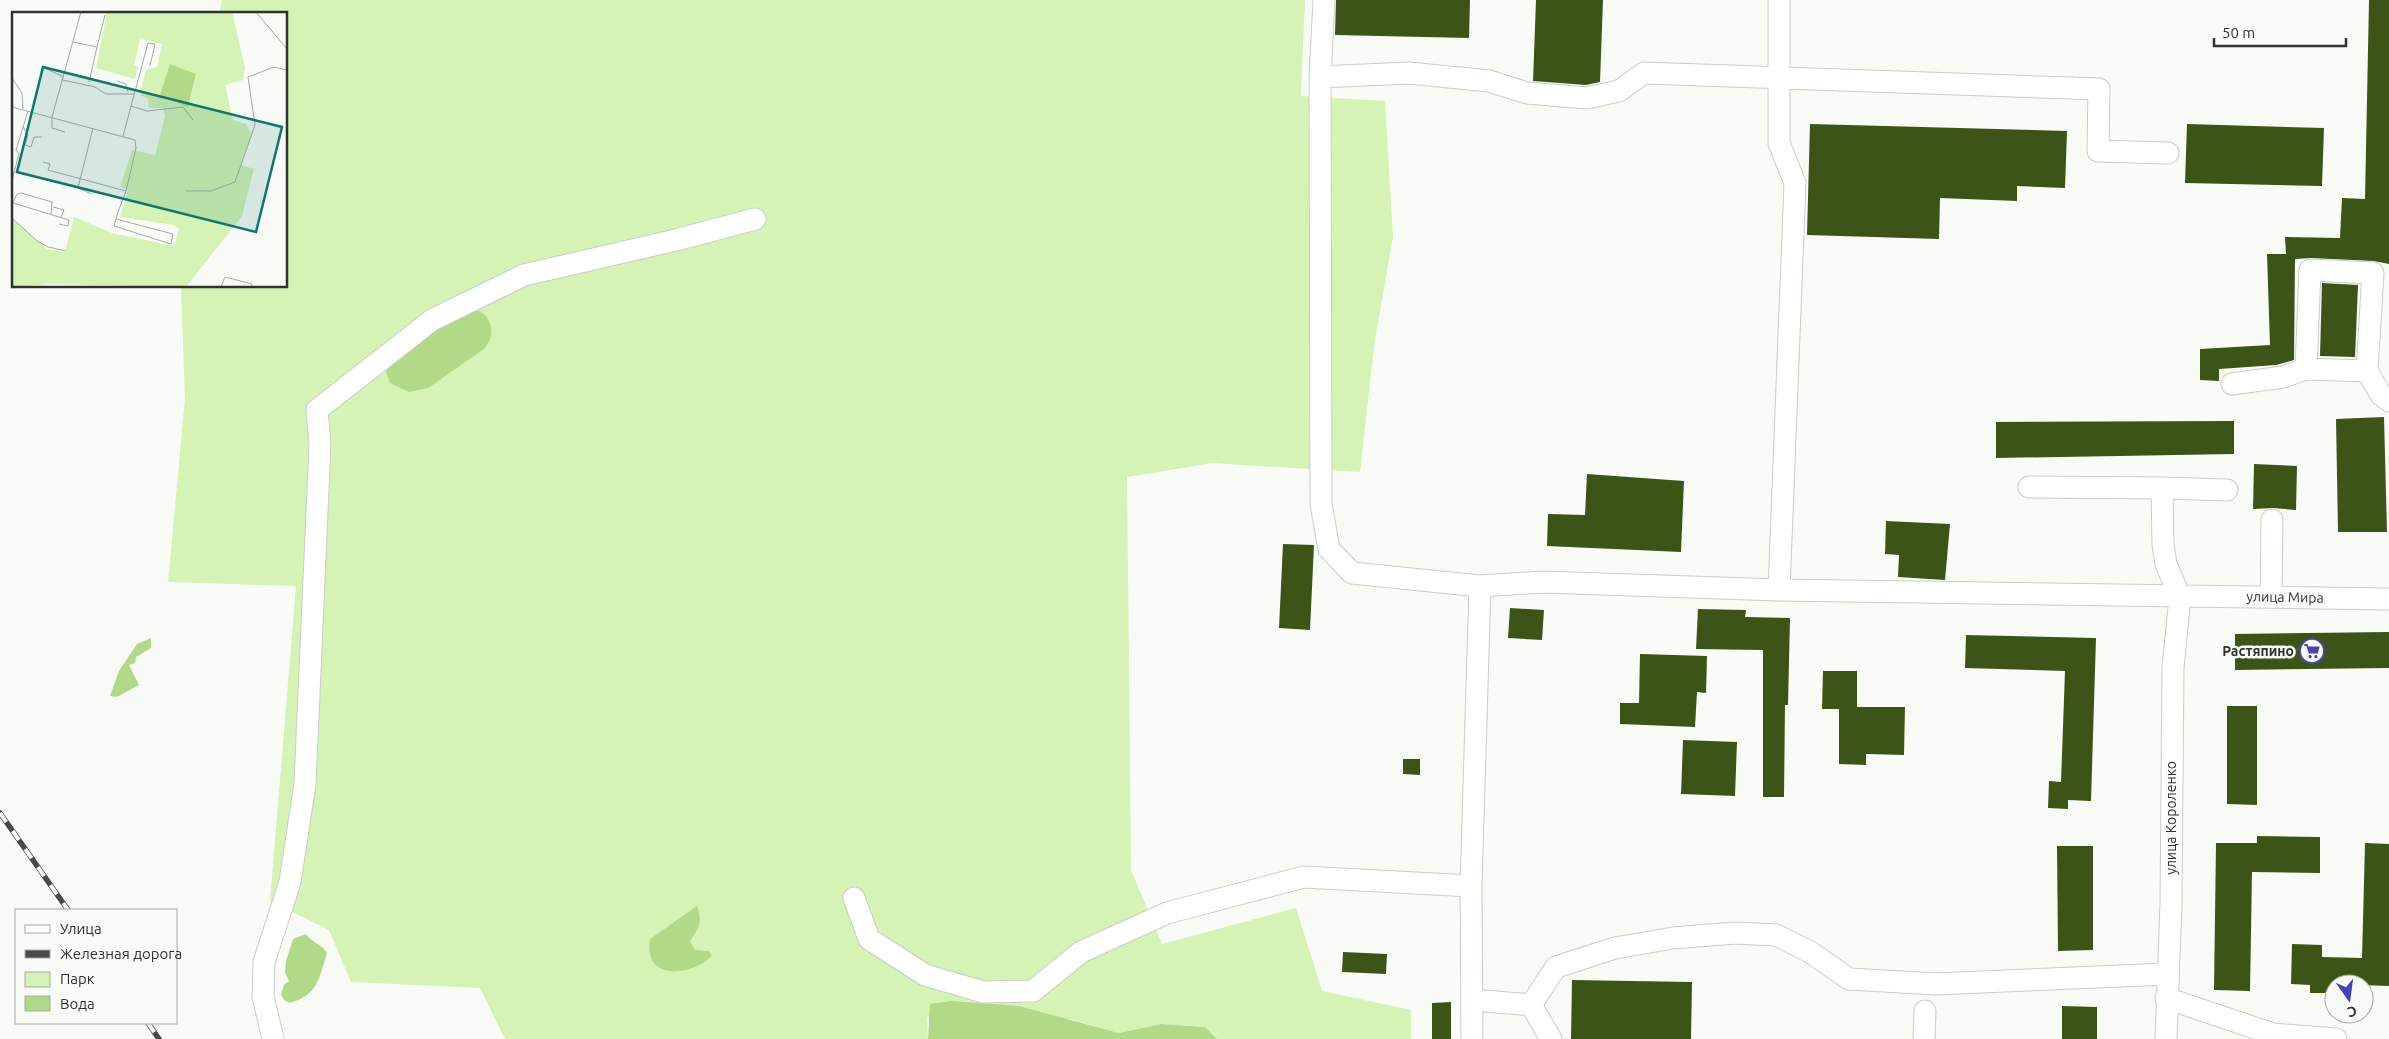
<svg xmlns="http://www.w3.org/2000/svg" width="2389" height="1039" font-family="Ubuntu,sans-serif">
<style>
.green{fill:#d5f3b4}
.water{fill:#b2d987}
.building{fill:#3c5517}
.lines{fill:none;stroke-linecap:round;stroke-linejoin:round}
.minor-casing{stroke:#cbcdc9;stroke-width:23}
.minor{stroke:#fff;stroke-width:21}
.rail-casing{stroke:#494948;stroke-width:5.5}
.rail{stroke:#f9fbf7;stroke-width:4;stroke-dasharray:11;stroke-linecap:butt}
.labels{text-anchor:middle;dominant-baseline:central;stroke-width:5;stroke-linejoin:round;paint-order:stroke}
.street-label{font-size:14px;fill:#313130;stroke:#f9fbf7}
.poi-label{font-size:14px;font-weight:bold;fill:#313130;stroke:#f9fbf7;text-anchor:end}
.inset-road{fill:none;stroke:#a9aaa7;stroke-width:1}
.view{fill:#0f766e;fill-opacity:0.15;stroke:#0f766e;stroke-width:2.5}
.inset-edge{fill:none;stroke:#313130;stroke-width:2.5}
</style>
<rect width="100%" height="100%" fill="#f9fbf7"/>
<path class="green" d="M222,0H1305L1301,96L1385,101L1393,237L1375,339L1360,472L1212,463L1127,477L1131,870L1162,944L1296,908L1322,991L1411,1010V1039H1217L1205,1027L1161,1024L1119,1033L1070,1019L927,1017L928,1039H505L480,988L351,982L329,930L270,901L296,586L168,582L185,399L181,286H286V14H219Z"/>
<path class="water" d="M472,309C492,312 497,335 484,349L428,388L409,392L390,383L385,369L449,316Z
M151,638V648L136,657L135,663L129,665L139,685L117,697L110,696L119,671L137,644Z
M697,906C703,922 699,928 690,941L695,950L709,951L712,956C690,977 643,981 650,939Z
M306,934C312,943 322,944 327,953C319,979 317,996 289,1003L284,1000L281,994L284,985L289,981L285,973L286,961L293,939Z
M951,1001L1019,1006L1119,1033L1161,1024L1205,1027L1217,1039H928L930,1004Z"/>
<path class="building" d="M1336,0H1470L1469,38L1335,35Z
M1536,0H1603L1600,82L1586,85L1533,81Z
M2369,0H2389V264L2374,261L2311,258L2295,259L2294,360L2276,365L2219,369V381L2200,380V349L2270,345L2267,254H2286L2285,237L2340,238L2342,198L2365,199Z
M1810,124L2067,131L2065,188L2017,186V201L1940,198L1939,239L1807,235Z
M2187,124L2324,128L2322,186L2185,183Z
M2322,283L2358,285L2355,357L2320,356Z
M2384,417L2387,532H2338L2336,419Z
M2234,421V454L1996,458V422Z
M2254,464L2297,466L2296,510L2273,508L2253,509Z
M1587,474L1684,481L1681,552L1547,546L1548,514L1585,515Z
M1886,521L1950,524L1945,580L1898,577L1899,555L1885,554Z
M1283,544L1314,545L1310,630L1279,628Z
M1510,608L1544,610L1542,640L1508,638Z
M1698,609L1746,610L1745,617L1790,618L1788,705H1785L1784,797H1763V650L1696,649Z
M2389,632V668L2235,670V634Z
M1966,635L2096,638L2091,801L2068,800V809L2048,808L2049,781L2061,782L2065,671L1965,668Z
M1640,654L1707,656L1706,693L1697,692L1695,727L1620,724V703H1639Z
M1823,671H1857V707H1905L1904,755L1866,754V765L1839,764V709H1822Z
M2227,706H2257V805L2227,804Z
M1683,740L1737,742L1735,796L1681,794Z
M1403,759H1420V775L1403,774Z
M2257,836L2320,837V873L2252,872L2250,991L2214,990L2216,843H2257Z
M2365,843L2389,844V986L2334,984V993H2310V985L2291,984L2292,944L2322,945V957L2362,958Z
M2057,846H2093V950L2058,951Z
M1343,952L1387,954L1386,974L1342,972Z
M1572,980L1692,982L1691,1039H1571Z
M1451,1002V1039H1432V1003Z
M2062,1006L2097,1007V1039H2062Z"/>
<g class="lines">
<defs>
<path id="minor" d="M1324,0L1320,77L1321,504L1329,549L1352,573L1480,586L1543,582L1779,590L2389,599
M1779,0V143L1795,183L1779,590
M1320,77L1409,73L1489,81L1527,93L1587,98L1619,91L1644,73L2099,89L2098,151L2168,153
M2306,369L2367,371
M2232,384L2283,377L2306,369L2310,270L2373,273L2367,371L2381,395L2389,401
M2029,487L2162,488L2163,544L2166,564L2180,597L2173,668L2171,904L2166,1039
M2162,488L2227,490
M2271,596L2272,520
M854,898L869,939L925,975L983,992L1033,991L1081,952L1167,913L1304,877L1471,886
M2166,998L2273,1034L2336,1039
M1472,1000L1531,1005L1556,967L1615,948L1673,938L1735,933L1776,935L1810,952L1849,979L1936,984L2167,974
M1531,1005L1551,1039
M273,1039L263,996L264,962L290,882L305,784L320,444L317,410L432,320L524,275L676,240L755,219
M1472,1039L1471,886L1480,586
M1924,1039L1925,1011"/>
</defs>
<use href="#minor" class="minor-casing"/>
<use href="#minor" class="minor"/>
<defs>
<path id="rail" d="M0,813L68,910
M148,1023L159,1039"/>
</defs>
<use href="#rail" class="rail-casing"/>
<use href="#rail" class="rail"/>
</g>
<defs>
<symbol id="supermarket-ring" viewBox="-11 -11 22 22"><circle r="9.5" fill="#f9fbf7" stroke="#4842b8" stroke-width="1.5"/><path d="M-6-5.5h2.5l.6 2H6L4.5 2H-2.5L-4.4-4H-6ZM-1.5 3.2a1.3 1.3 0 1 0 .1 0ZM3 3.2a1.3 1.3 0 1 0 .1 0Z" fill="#4842b8"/></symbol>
</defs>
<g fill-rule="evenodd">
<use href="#supermarket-ring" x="2298" y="637" width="28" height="28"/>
</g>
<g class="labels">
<g class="street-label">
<text transform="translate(2285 597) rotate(1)">улица Мира</text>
<text transform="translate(2171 818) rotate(-90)">улица Короленко</text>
</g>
<g class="poi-label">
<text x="2294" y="651">Растяпино</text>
</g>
</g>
<g transform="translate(12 12)">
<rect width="275" height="275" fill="#f9fbf7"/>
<path d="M95,0H220L233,56L231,68L213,73L221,108L234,112L240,122L229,153L242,157L230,204L174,275L37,272L0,275V206L35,237L53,240L62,205L100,221L162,234L167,217L162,213L108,205L116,178L108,175L120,138L143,143L153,104L151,96H137L136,87L128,83L134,58L145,55L150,32L128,27L122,53L126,55L123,67L84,56ZM158,52L184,63L178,89L149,86Z" fill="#d5f3b4" fill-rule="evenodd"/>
<path d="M158,52L184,62L176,95L148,83Z" fill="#b2d987"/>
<path class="inset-road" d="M244,0L275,37M61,30L85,35L77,70M85,35L93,3M30,55L52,65M0,66L10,81L11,97M51,68L83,75L94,82H122M105,69L114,72L116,80M119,94L135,99L171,95L181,108M0,95L123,128L124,136L114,179L106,200L102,214L159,232L161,222L104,207M11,115L16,123L13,133L19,135L22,125H30M53,120L40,116V105L69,0M111,124L136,31L143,32L138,54M31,150L38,152L36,158L114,179M0,168L7,142L4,138L16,99M174,179H199L223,170L243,113L236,65L262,55L275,58M80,182L66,176L81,116M1,191L5,182L9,181L40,190L39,202M0,194L1,191L57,208L56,214L47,212M41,195L52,198L49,205M0,206L25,229L36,235L54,239M209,275L213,265L240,272L239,275"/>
<path class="view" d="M31,55L270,115L244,220L5,160Z"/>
<rect width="275" height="275" class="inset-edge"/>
</g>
<rect x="15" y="909" width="162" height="115" fill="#f9fbf7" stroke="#a9aaa7"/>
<rect x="25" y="925" width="25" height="8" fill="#ffffff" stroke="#a9aaa7"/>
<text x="60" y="934" font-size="15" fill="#313130">Улица</text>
<rect x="25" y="950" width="25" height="8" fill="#494948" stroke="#a9aaa7"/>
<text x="60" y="959" font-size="15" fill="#313130">Железная дорога</text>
<rect x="25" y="972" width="25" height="15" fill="#d5f3b4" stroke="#a9aaa7"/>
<text x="60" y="984" font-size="15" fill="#313130">Парк</text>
<rect x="25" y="996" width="25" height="15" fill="#b2d987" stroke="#a9aaa7"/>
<text x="60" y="1009" font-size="15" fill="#313130">Вода</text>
<g transform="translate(2349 999) rotate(166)"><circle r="24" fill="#f9fbf7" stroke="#a9aaa7"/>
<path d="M0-4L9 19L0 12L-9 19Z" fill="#4842b8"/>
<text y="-8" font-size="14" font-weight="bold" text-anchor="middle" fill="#313130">С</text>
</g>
<path d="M2214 38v8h132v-8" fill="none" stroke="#313130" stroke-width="2.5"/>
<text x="2222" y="38" font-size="15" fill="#313130" stroke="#f9fbf7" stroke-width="4" paint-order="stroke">50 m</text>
</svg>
